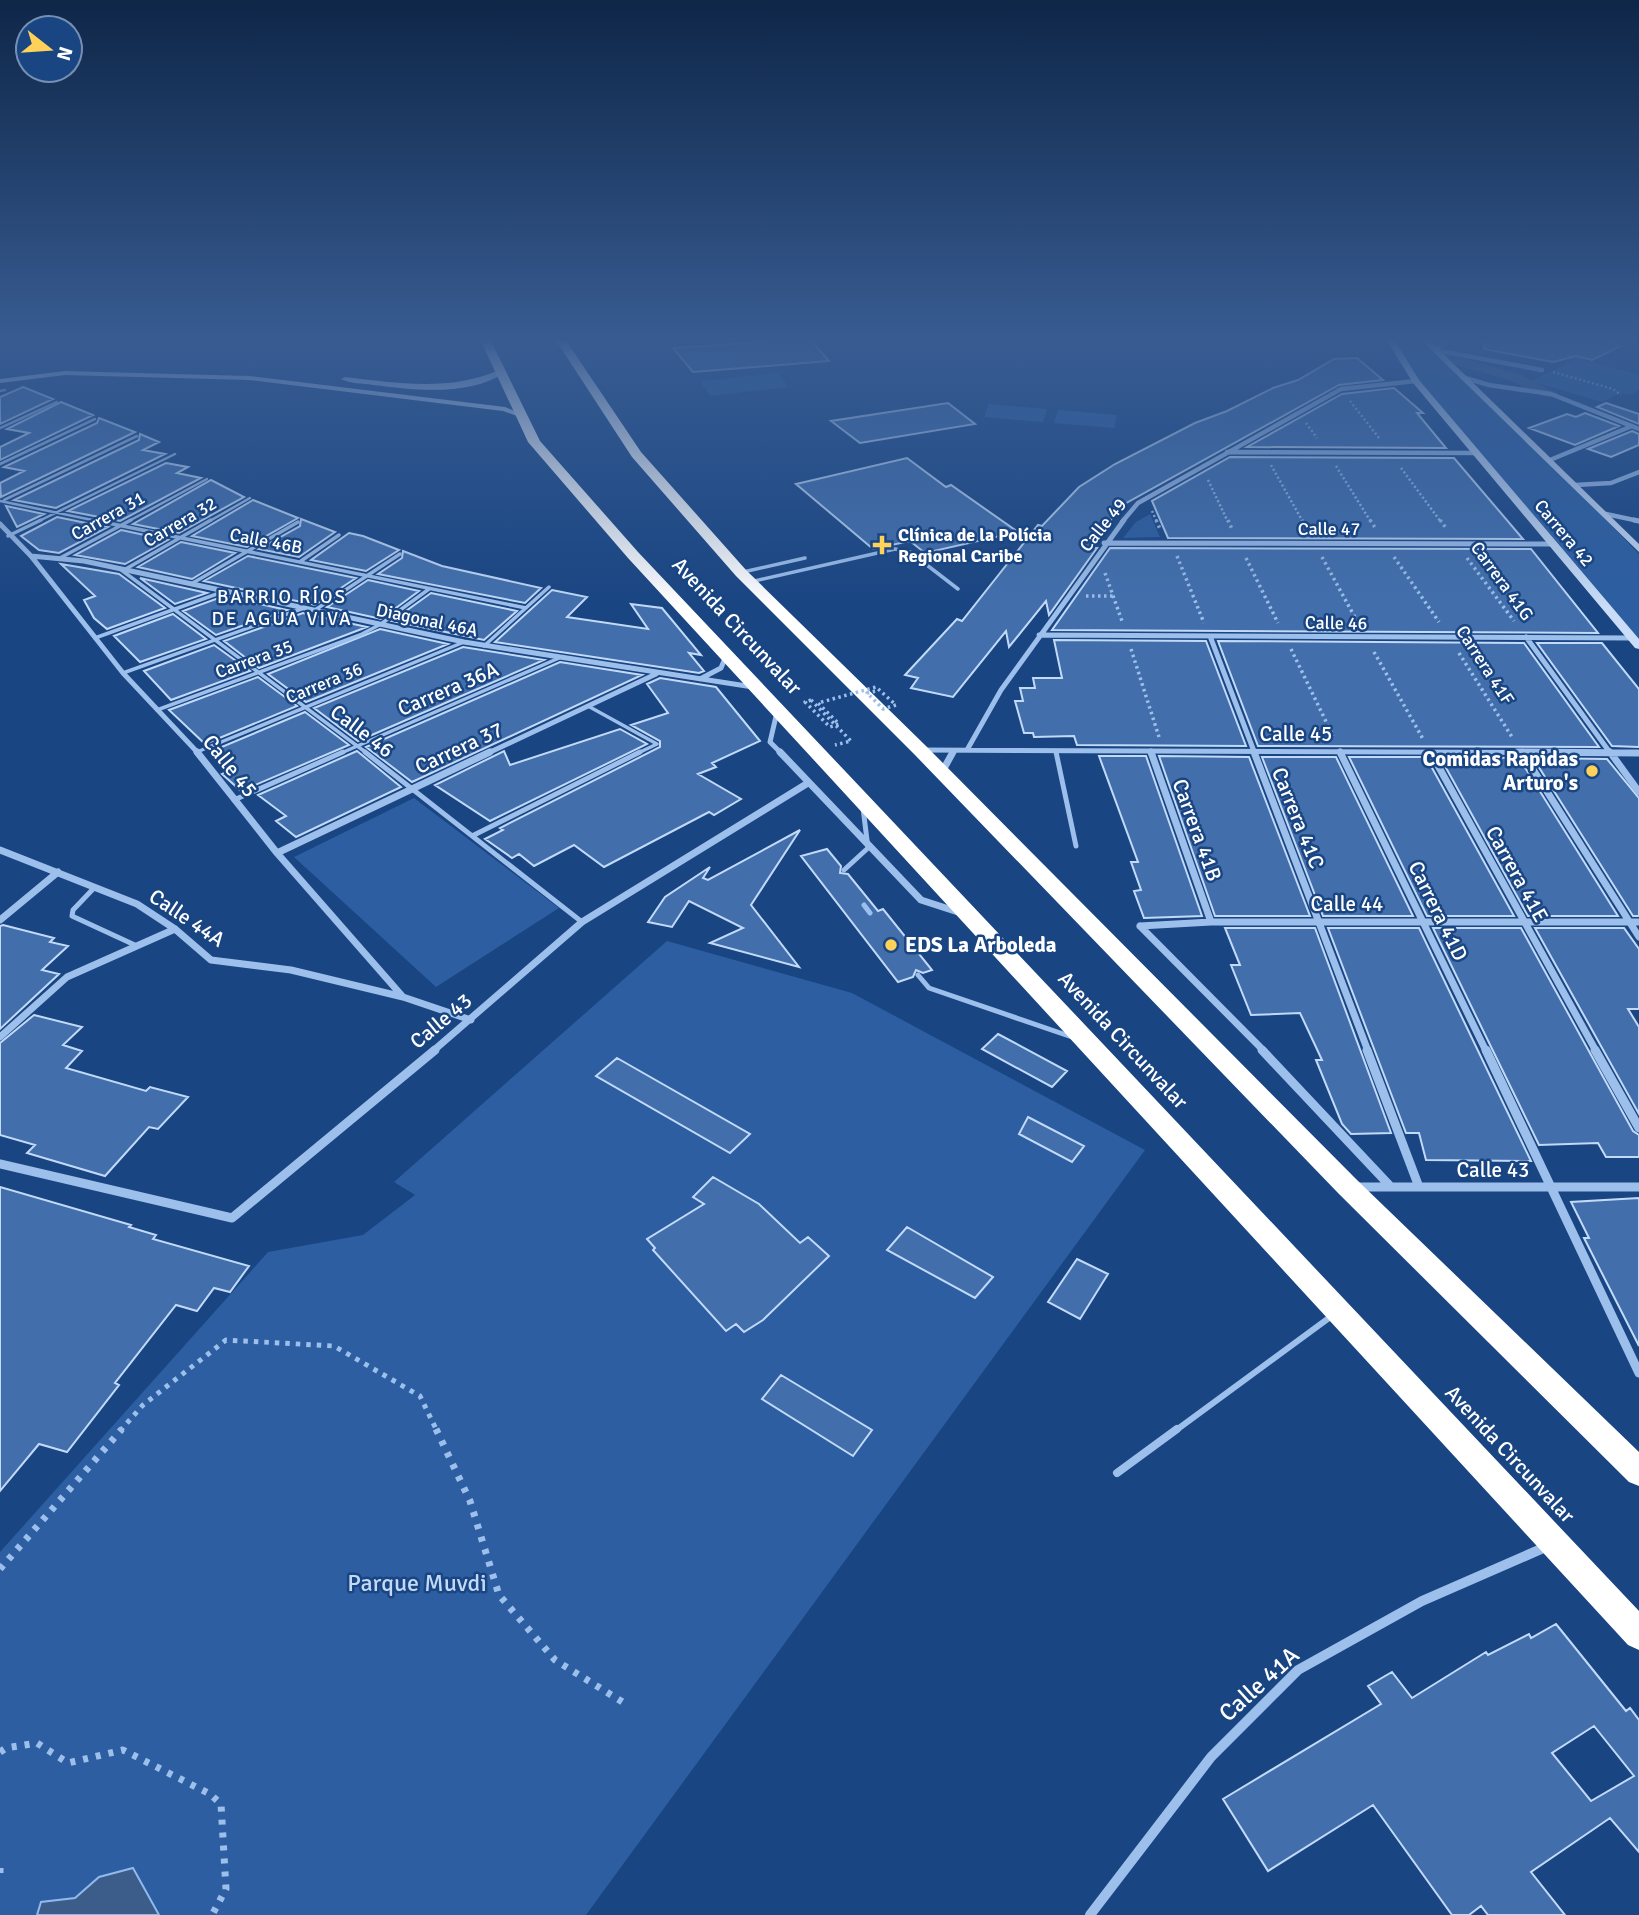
<svg xmlns="http://www.w3.org/2000/svg" width="1639" height="1915" font-family="Signika,sans-serif">
<style>
.green{fill:#2c5ea1}
.water{fill:#3c5c89;stroke:#90baed;stroke-width:2}
.lines{fill:none;stroke-linecap:round;stroke-linejoin:round}
.canal{fill:#3c5c89;fill-rule:evenodd}
.building{fill:#426fac;stroke:#c2daf8;stroke-width:2;fill-rule:evenodd}
.path-far3{stroke:#9dbfeb;stroke-width:2.5;stroke-dasharray:2 2.5;stroke-linecap:butt}
.path-far2{stroke:#9dbfeb;stroke-width:3.5;stroke-dasharray:2.5 3.5;stroke-linecap:butt}
.path-far1{stroke:#9dbfeb;stroke-width:5;stroke-dasharray:4.5 6;stroke-linecap:butt}
.path{stroke:#9dbfeb;stroke-width:7;stroke-dasharray:5 8;stroke-linecap:butt}
.lane-far4{stroke:#9dbfeb;stroke-width:2.5}
.lane-far3{stroke:#9dbfeb;stroke-width:3.5}
.lane-far2{stroke:#9dbfeb;stroke-width:5}
.lane-far1{stroke:#9dbfeb;stroke-width:6}
.lane{stroke:#9dbfeb;stroke-width:8}
.street-far4{stroke:#9dbfeb;stroke-width:4.5}
.street-far3{stroke:#9dbfeb;stroke-width:5}
.street-far2{stroke:#9dbfeb;stroke-width:7}
.street-far1{stroke:#9dbfeb;stroke-width:9}
.street{stroke:#9dbfeb;stroke-width:10}
.secondary{fill:#c9ddf8;fill-rule:evenodd}
.highway{fill:#fff;fill-rule:evenodd}
.path-bridge{stroke:#9dbfeb;stroke-width:3.5;stroke-dasharray:2.5 3.5;stroke-linecap:butt}
.poi-dot{fill:#fed159;stroke:#194582;stroke-width:2.5}
.labels{text-anchor:middle;dominant-baseline:central;stroke-width:5;stroke-linejoin:round;paint-order:stroke}
.far-street-label{font-size:18px;fill:#fff;stroke:#194582}
.far-poi-label{font-size:18px;font-weight:bold;fill:#fff;stroke:#194582;text-anchor:start}
.far-neighbourhood-label{font-size:19px;letter-spacing:2px;fill:#fff;stroke:#194582}
.street-label{font-size:21px;fill:#fff;stroke:#194582}
.poi-label{font-size:21px;font-weight:bold;fill:#fff;stroke:#194582;text-anchor:end}
.near-park-label{font-size:24px;fill:#c2daf8;stroke:#194582}
.near-street-label{font-size:24px;fill:#fff;stroke:#194582}
</style>
<rect width="100%" height="100%" fill="#194582"/>
<path class="green" d="M1394,339H1417C1496,406 1567,479 1639,554V643L1416,381Z
M1578,358L1639,375V390L1630,395L1621,393L1602,402L1531,381Z
M778,373L788,387L710,396L700,381Z
M989,404L1047,409L1043,422L984,417Z
M1058,410L1117,415L1114,428L1054,423Z
M1150,514L1160,537L1123,538L1136,522Z
M414,798L559,908L436,987L294,857Z
M667,941L852,993L1145,1150L586,1915H0V1552L268,1252L363,1235L415,1195L394,1182Z"/>
<path class="water" d="M133,1868L159,1915H37L41,1902L75,1898L99,1877Z"/>
<g class="lines">
<path class="canal" d="M1451,355L1519,374L1559,394L1557,397H1545L1509,380L1446,362V356Z"/>
</g>
<path class="building" d="M762,339H810L829,361L693,372L673,348L764,342Z
M1485,339H1613L1614,344L1621,346L1592,360L1576,356L1553,362L1484,349Z
M1357,358L1383,380L1339,385L1121,506L1090,548H1097L1049,615L1046,601L1009,647L1006,631L953,697L911,688L918,678L905,675L957,619L962,621L1038,525L1042,526L1079,487L1115,464L1195,423L1227,411L1273,388L1298,380L1334,359Z
M23,387L53,399L0,424V397Z
M1394,388L1423,413H1417L1446,448L1247,447L1342,394Z
M61,402L93,415L0,460V447L29,433L7,429Z
M948,403L975,424L860,443L831,421Z
M1606,403L1639,414V424L1597,407Z
M1585,413L1619,426L1575,445L1529,428L1567,414L1576,417Z
M99,418L135,432L1,497L0,483L24,471L4,467L97,423Z
M1632,431L1639,434V445L1611,457L1588,449Z
M140,434L159,442L143,450L165,454L56,508L14,500L139,440Z
M1230,457L1454,458L1523,539L1168,538L1152,501Z
M907,458L946,487L951,485L1018,532L925,553L910,541L873,549L796,484Z
M166,463L188,467L177,473L201,478L120,521L68,511Z
M211,480L244,497L179,533L133,524Z
M253,500L298,518L247,547L192,536Z
M6,506L44,514L17,527Z
M57,517L91,524L108,527L59,553L39,550L21,536Z
M301,519L335,532L299,557L259,549L300,526Z
M121,530L168,540L125,564L75,555Z
M349,533L363,536L399,550L366,571L311,560Z
M181,542L235,553L192,579L138,567Z
M1110,548L1531,549L1598,633L1052,630Z
M403,551L442,566L541,588L525,603L378,574L402,558Z
M248,556L356,578L315,605L204,581Z
M61,564L119,574L165,608L107,629L94,618L84,600L95,596Z
M140,578L207,593L175,604Z
M368,580L419,591L381,619L327,607Z
M552,590L587,597L567,617L648,629L631,604L662,608L701,655L689,653L704,671L699,673L495,642Z
M431,593L517,611L484,640L392,621Z
M224,596L287,610L216,635L183,611Z
M303,613L367,627L259,668L224,641Z
M173,614L206,639L140,662L114,636Z
M380,629L448,644L306,702L268,674Z
M1054,640L1206,641L1246,746L1077,745L1074,736L1034,737L1033,733H1024L1015,701H1023L1020,688H1035L1033,678H1062Z
M1218,641L1524,643L1599,747L1258,746Z
M1537,643H1602L1639,689V747L1612,746Z
M214,645L250,671L171,700L144,671Z
M463,647L544,660L358,741L314,708Z
M560,662L642,675L412,782L366,747Z
M258,677L297,706L205,744L169,710Z
M660,678L716,687L760,741L712,763L716,767L698,774L741,799L714,815L709,812L604,867L574,845L534,866L519,854L512,858L485,839L503,830L500,828L660,747V741L631,725L668,713L647,684Z
M305,712L349,745L241,791L222,774L233,769L212,751Z
M620,729L647,744L490,821L435,785L504,751L510,765Z
M357,751L401,787L296,837L276,821L286,816L258,795Z
M1099,756H1146L1202,916L1144,918L1134,891L1141,890L1131,862H1138Z
M1159,756L1249,757L1310,916H1215Z
M1262,757H1336L1413,916H1323Z
M1349,757H1426L1514,916H1427Z
M1440,757L1519,758L1618,916H1528Z
M1533,758L1607,759L1639,798V916H1633Z
M800,830L751,905L799,967L710,943L743,928L689,901L672,927L648,922L665,897L710,867L703,878L708,880Z
M827,849L841,866L840,873L848,874L878,911L883,909L932,970L923,973L916,970L913,977L898,982L801,856Z
M3,925L54,938L50,942L68,946L42,970L59,974L0,1029V926Z
M1225,928H1315L1391,1133L1351,1134L1342,1124L1316,1060H1322L1300,1013L1251,1015L1231,965H1240Z
M1328,928H1419L1531,1161L1426,1160L1419,1133H1406Z
M1433,928H1521L1633,1131L1639,1135V1157H1606L1598,1143L1539,1145Z
M1535,928H1624L1639,949V1009H1628L1639,1027V1114Z
M34,1015L82,1027L63,1045L82,1051L66,1068L146,1091L150,1087L188,1097L158,1129L149,1127L105,1176L27,1153L35,1145L0,1135V1043Z
M998,1034L1067,1071L1052,1087L982,1049Z
M617,1058L750,1134L730,1153L596,1076Z
M1028,1117L1084,1146L1072,1162L1019,1134Z
M713,1177L759,1204L800,1243L808,1237L829,1256L763,1320L744,1332L736,1324L726,1331L653,1250L655,1248L647,1239L704,1204L693,1197Z
M0,1187L131,1225L129,1227L156,1235L153,1239L249,1266L230,1292L214,1288L197,1311L176,1305L115,1383L119,1385L67,1452L39,1444L0,1491Z
M1639,1198V1346L1584,1238H1589L1571,1202Z
M907,1227L993,1277L975,1298L887,1250Z
M1077,1259L1108,1274L1080,1319L1048,1302Z
M781,1375L872,1430L853,1456L762,1399Z
M1556,1624L1626,1711L1630,1708L1639,1720V1852L1610,1818L1531,1872L1565,1915H1488L1481,1906L1469,1915H1452L1373,1805L1268,1871L1223,1799L1381,1704L1368,1686L1392,1672L1412,1698L1486,1652L1488,1655L1529,1634L1531,1638ZM1594,1726L1634,1776L1591,1801L1552,1753Z"/>
<g class="lines">
<path class="path-far3" d="M1553,372L1613,389L1621,395
M1350,401L1379,438
M1306,423L1317,438
M1271,465L1303,522
M1336,466L1371,522
M1401,468L1441,522
M1208,480L1228,522
M1152,511L1157,522"/>
<path class="path-far2" d="M1156,520L1160,529
M1228,520L1232,529
M1302,520L1306,528
M1370,520L1376,529
M1440,520L1446,528
M1177,556L1204,623
M1322,557L1358,623
M1394,557L1439,622
M1246,558L1278,623
M1467,558L1514,621
M1105,573L1122,621
M1086,596H1113
M1131,649L1159,737
M1291,649L1333,736
M1374,652L1423,739
M1459,653L1512,737
M811,700L851,741L835,745"/>
<path class="path-far1" d="M120,1431L143,1405L226,1340L334,1346L420,1396L437,1431"/>
<path class="path" d="M436,1429L470,1501L499,1595L555,1660L629,1706
M0,1569L122,1429
M0,1752L6,1748L37,1743L68,1763L123,1750L210,1794L221,1804L226,1889L212,1915
M0,1868V1877"/>
<path class="lane-far4" d="M0,391L5,390
M0,428L57,402
M0,464L95,419
M4,500L137,436
M0,501L102,522
M37,522L175,454
M127,522L207,479
M208,522L250,498"/>
<path class="lane-far3" d="M93,520L526,608
M8,536L41,520
M60,558L131,520
M301,561L339,535
M120,569L368,754
M124,570L211,520
M743,572L805,558
M750,582L895,549L910,552L958,589
M191,584L298,522
M315,610L400,554
M95,638L225,591
M484,646L549,587
M123,673L304,608
M588,706L657,744
M157,710L360,635L381,624L429,589
M1056,751L1057,754
M197,752L464,642
M339,754L559,658
M636,754L657,744"/>
<path class="lane-far2" d="M365,752L582,922
M1056,752L1076,846
M234,800L343,752
M472,836L640,752
M844,870L868,848L863,808
M94,888L73,910L72,916L137,946
M864,905L870,913
M918,975L929,988L1072,1037"/>
<path class="lane-far1" d="M1175,1431L1333,1315"/>
<path class="lane" d="M1117,1473L1177,1429"/>
<path class="street-far4" d="M1435,350L1542,370
M1435,350L1452,339
M1462,377L1489,385L1551,394L1639,429
M1227,452L1475,453
M1550,460L1632,426
M1575,485L1611,483L1639,472
M1606,514L1639,521
M1122,522L1138,503L1341,389L1416,381"/>
<path class="street-far3" d="M1634,520L1639,521
M0,524L31,556L123,673L199,754
M1104,543L1553,544
M31,556L84,561L464,642L753,687
M1039,635L1632,638
M1210,636L1255,754
M1526,637L1611,754
M700,679L721,668L726,656
M777,712L770,742L782,754
M922,750L1639,753
M967,750L1001,690L1124,520
M1150,751L1151,754
M1522,752L1523,754
M486,754L656,674"/>
<path class="street-far2" d="M197,752L277,853L403,997
M780,752L921,900L958,912
M1151,752L1211,922
M1254,752L1368,1051
M1340,752L1486,1051
M1517,752L1639,753
M1522,752L1639,937
M1610,752L1639,792
M1431,753L1596,1051
M942,772L953,752
M0,850L137,904L175,929L211,960L291,970L403,997L471,1020
M277,853L490,752
M0,920L58,872
M1140,926L1211,922H1639
M1140,926L1264,1051
M0,1037L67,977L175,929
M433,1051L582,922L808,783"/>
<path class="street-far1" d="M1262,1050L1391,1187
M1367,1050L1419,1187
M1486,1050L1639,1373
M1595,1050L1639,1128
M0,1164L232,1218L435,1050
M1356,1187H1639"/>
<path class="street" d="M1090,1915L1211,1757L1298,1670L1422,1601L1548,1546"/>
<path class="secondary" d="M1386,339H1394L1419,380L1639,639V649L1635,648L1413,383Z
M1420,339H1428L1639,544V552Z
M499,370L506,372C469,397 415,390 373,385C363,383 350,384 341,379L345,377C398,383 448,392 499,370Z
M65,371L249,376L505,407L524,415L520,417L503,411L249,380L65,375L0,383V379Z"/>
<path class="highway" d="M480,339H490L540,441L638,552L1639,1611V1650L1628,1645L628,558L528,442Z
M555,339H565L641,452L746,570L926,746L1357,1180L1639,1452V1486L1629,1482L1339,1194L914,754L736,576L632,457Z"/>
<path class="path-bridge" d="M811,700L805,702L830,727L839,724L818,703L876,687L896,705L883,709L867,693L876,691"/>
</g>
<linearGradient id="sky" x2="0" y2="1"><stop stop-color="#0e2648"/><stop offset="0.56" stop-color="#385c92"/><stop offset="1" stop-color="#385c92" stop-opacity="0"/></linearGradient>
<rect width="1639" height="607" fill="url(#sky)"/>
<g class="poi-dot">
<path d="M878.5 534.5h7v7h7v7h-7v7h-7v-7h-7v-7h7z"/>
<circle cx="1592" cy="771" r="7"/>
<circle cx="891" cy="945" r="7"/>
</g>
<g class="labels">
<g class="far-street-label">
<text transform="translate(108 516) rotate(-29)">Carrera 31</text>
<text transform="translate(180 522) rotate(-30)">Carrera 32</text>
<text transform="translate(1103 525) rotate(-51)">Calle 49</text>
<text x="1329" y="529">Calle 47</text>
<text transform="translate(1564 533) rotate(50)">Carrera 42</text>
<text transform="translate(266 541) rotate(11)">Calle 46B</text>
<text transform="translate(1502 581) rotate(54)">Carrera 41G</text>
<text transform="translate(427 620) rotate(12)">Diagonal 46A</text>
<text transform="translate(1336 623) rotate(1)">Calle 46</text>
<text transform="translate(254 659) rotate(-20)">Carrera 35</text>
<text transform="translate(1485 665) rotate(57)">Carrera 41F</text>
<text transform="translate(324 683) rotate(-22)">Carrera 36</text>
</g>
<g class="far-poi-label">
<text x="898" y="535">Clínica de la Polícia<tspan x="898" dy="21">Regional Caribe</tspan></text>
</g>
<g class="far-neighbourhood-label">
<text x="282" y="597">BARRIO RÍOS<tspan x="282" dy="22">DE AGUA VIVA</tspan></text>
</g>
<g class="street-label">
<text transform="translate(737 626) rotate(47)">Avenida Circunvalar</text>
<text transform="translate(448 689) rotate(-23)">Carrera 36A</text>
<text transform="translate(362 731) rotate(37)">Calle 46</text>
<text x="1296" y="734">Calle 45</text>
<text transform="translate(459 748) rotate(-25)">Carrera 37</text>
<text transform="translate(230 766) rotate(51)">Calle 45</text>
<text transform="translate(1298 818) rotate(68)">Carrera 41C</text>
<text transform="translate(1197 830) rotate(70)">Carrera 41B</text>
<text transform="translate(1517 874) rotate(61)">Carrera 41E</text>
<text x="1347" y="904">Calle 44</text>
<text transform="translate(1438 911) rotate(64)">Carrera 41D</text>
<text transform="translate(187 918) rotate(34)">Calle 44A</text>
<text transform="translate(441 1021) rotate(-40)">Calle 43</text>
<text transform="translate(1123 1040) rotate(47)">Avenida Circunvalar</text>
<text x="1493" y="1170">Calle 43</text>
<text transform="translate(1510 1454) rotate(47)">Avenida Circunvalar</text>
</g>
<g class="poi-label">
<text x="1578" y="759">Comidas Rapidas<tspan x="1578" dy="24">Arturo's</tspan></text>
<text x="905" y="945" text-anchor="start">EDS La Arboleda</text>
</g>
<g class="near-park-label">
<text x="417" y="1583">Parque Muvdi</text>
</g>
<g class="near-street-label">
<text transform="translate(1259 1684) rotate(-42)">Calle 41A</text>
</g>
</g>
<g transform="translate(49 49) rotate(107)"><circle r="33" fill="#194582" stroke="#758fb4" stroke-width="2"/>
<path d="M0-5L12 26L0 18L-12 26Z" fill="#fed159"/>
<text y="-10" font-size="19" font-weight="bold" text-anchor="middle" fill="#ffffff">N</text>
</g>
</svg>
